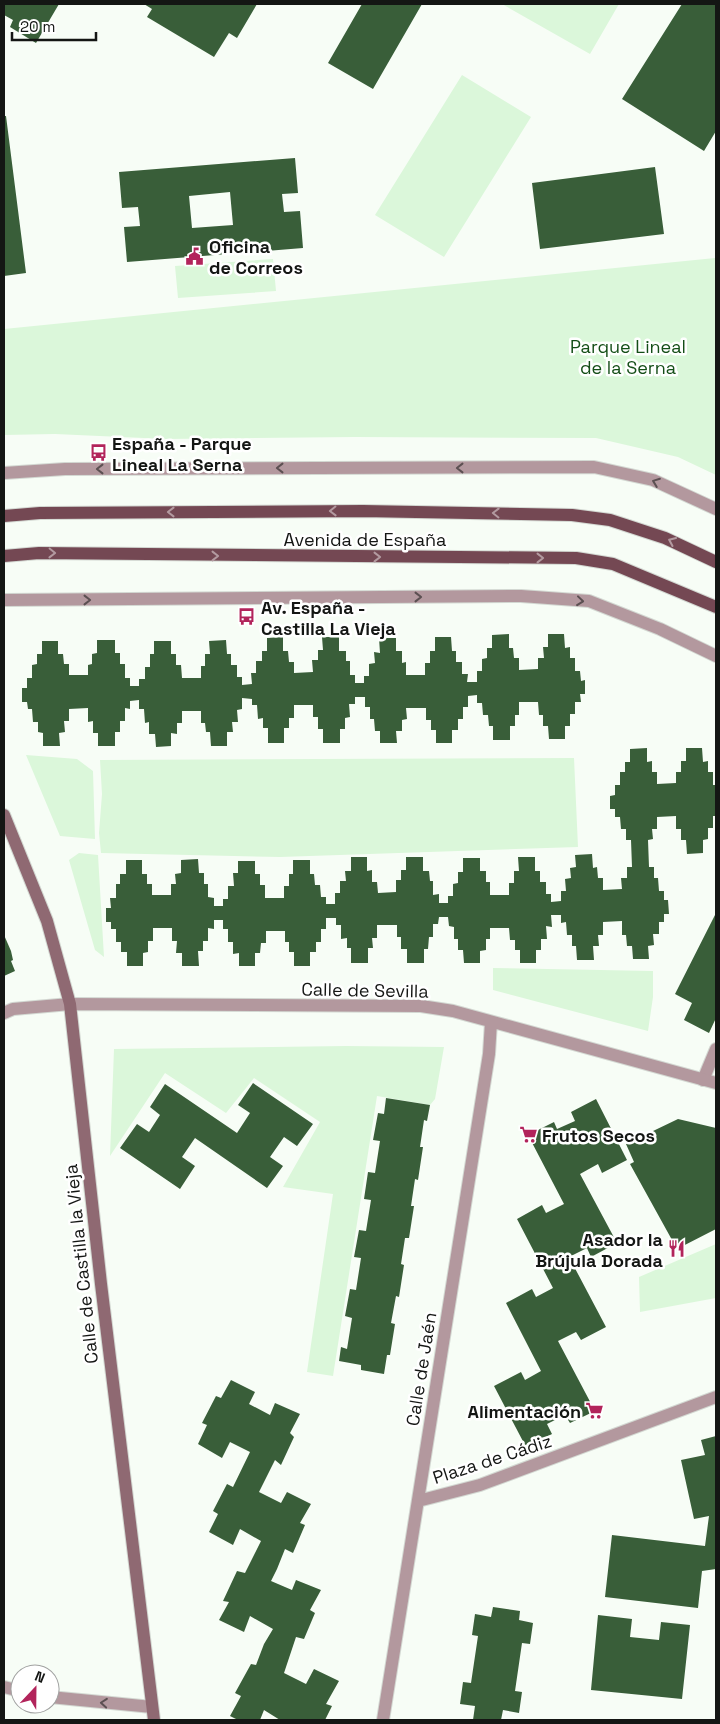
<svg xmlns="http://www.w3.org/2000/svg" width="720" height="1724" font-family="'Space Grotesk',sans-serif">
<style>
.green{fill:#dbf7da}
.building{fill:#395e39;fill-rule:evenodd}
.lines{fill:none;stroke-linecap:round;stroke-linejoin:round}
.lane-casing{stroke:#d3d8d2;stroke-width:14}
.street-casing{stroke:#d3d8d2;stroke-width:14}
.secondary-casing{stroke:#d3d8d2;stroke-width:14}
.primary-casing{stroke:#d3d8d2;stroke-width:14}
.lane{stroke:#b3989e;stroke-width:12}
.street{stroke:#b3989e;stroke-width:12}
.secondary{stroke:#8f6972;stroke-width:12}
.primary{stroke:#744853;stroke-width:12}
.oneway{stroke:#5c5052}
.oneway2{stroke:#b39aa0}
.labels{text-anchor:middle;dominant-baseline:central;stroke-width:5;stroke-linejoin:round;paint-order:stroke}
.poi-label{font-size:18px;font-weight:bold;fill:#141614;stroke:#fff;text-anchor:start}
.park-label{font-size:18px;fill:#144e17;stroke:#fff}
.street-label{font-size:18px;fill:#141614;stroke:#fff}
</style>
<rect width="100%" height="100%" fill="#f7fdf6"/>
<path class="green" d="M502,4H619L590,54Z
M462,75L531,117L444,257L375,215Z
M715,258L716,475L678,457L596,438L355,437L166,439L55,434L4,435V329Z
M273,259L276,291L178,298L175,266Z
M26,755L77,759L93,771L95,839L60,836Z
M574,758L578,847L280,857L101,853L99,833L102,794L100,760Z
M79,853L98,855L104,957L95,950L69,860Z
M493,968L653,971V997L648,1031L493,990Z
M346,1046L444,1047L435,1099L430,1105L377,1096L333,1376L307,1372L333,1194L283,1187L320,1122L254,1078L226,1113L165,1073L110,1156L114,1049Z
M716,1244V1298L640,1312L639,1277Z"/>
<path class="building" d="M4,4H59L36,43L10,27L13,20L4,15Z
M144,4H257L237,38L229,33L214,57L147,17L152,9Z
M362,4H422L373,89L328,63Z
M682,4H716V131L704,151L622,99Z
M4,116H6L26,273L4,276Z
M295,158L298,193L282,194L284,212L300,211L303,248L127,262L124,227L140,226L138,207L122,208L119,172ZM230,192L233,225L192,228L189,196Z
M655,167L664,234L540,249L532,183Z
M509,634V648H513L514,658H519V670L538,669V658H544L543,647H548V634H564L565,648L570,647V658H575V671H580L581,681L585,680V694H580L581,702H575V714H570V726H565V739H549L548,726H543V715H539L538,702H519V715H515V726H510V740H493V726H489L488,715H483L482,703H477V695L468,696V707H463V719H458V730H452V743H436V730H431V720H426V708H406L407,719L402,720V731H396L397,743H380V731H375L374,719H370V707H365V697H355V704H349L350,717L345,718V729H340V743H323V729H318V717H313V705H294V718H289V728H284V743H268V728H263V718L258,719L257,705H252V699L242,698V709L237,710L238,722H232L233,732H227V746H211L210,732H206L205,723H201V711H182V723H177V734L171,733V746L156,747L155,734H149V722L145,723L144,709H139V700L130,701V709L125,708V721H120V732H115V746H98V733H93V721L88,722V708L69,709V721H64L65,732L59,733L60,746H43V733L38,732V722H33L32,709H28L27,702H22V688H27V678H32V665L37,664V654H42V641H58V654H63L64,664H69V675H88V665L92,664V654L97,653V640H115V653H120V664H125V678H130V686H139V679H145V667H150V654H154V641H171V654H176V665H181L182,678H201V666H205V654H210L209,641L226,640L227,654H231V665H237V677H242V685L252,684L251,673H256V661H262V651H267V638L283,637V651H288L289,662H294V673L313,672L312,660H318V650H323L322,637H339V651H346V661H350V675H355V683H364V676H369V664L375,663L374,652L380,653L379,638H396V651H402V663L406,662V675H425V663H430V651H435V637H451L452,651H456V662H462V674H468L467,682H477V671H482V659L487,658V648H492V635Z
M647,748V762L652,761V772H657V784L676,783V772H681V761H686V748H702L703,762L708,761V772H713V785H716V816H713V828H708V839L703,840V853L687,854L686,840H681V829H676V816L657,817V829H652L653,839L648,840L649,867H654V878H658L659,891H664V900H668L669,914H664V922H659V934H653L654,945L648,946L649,959H633L632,946H627L626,935H622V921L603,922V935H598L599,946H593L594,960H577L576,946H572V935H567L566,922L561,923V915H551L552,927L546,926L547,939H541V950H536V963H520V950H515V940H510L509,928H490V939H486V950L480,951V963H464L463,950H458V939H454V927L449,926L448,917H439L438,924H433V937H429L428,949H424V963H407V949H401V937H397V925H377V938H372L373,948H368V963H351V948H347V938L341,939V925H336V918H326V929H321V942H316V952H310V966H294V952H289V942H285V931H266V943H261L260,953H255V966H239V953L233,954V942H228V929H223V920H214V929L208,928V941H203V951H198L199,966H182V953H176L177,941H172V928H153V941H148V952L143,953V966H127V952H121V942H116V929H111V922H106V908H111L110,898H116V884H120V874H126V860H142V874H147V884H152V895H171V884H176L175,874L181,873V860L198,859L199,873H204V884H208V897L214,898V906H223V899H228V886H234L233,873H238V861H255V874H260V885H265V898H284V886H289V874H293V860H310V874H314L315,885H320L321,897H326V904H335V893H340V881H346L345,871H351V857H367V871L372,870V882H377L378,893L396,892V880H401V870H406V857H423V871H429L430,881H433V895L439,894V903H448V896H453V884L458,883V872H463V858H480V871H486V882H490V895H509V883H514V871H519L518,857H535V871H540V882H546V894H551V902L561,901V891H566L565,879L571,878L570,868L576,867L575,855L592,854L593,868L597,867L598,878H603V890L622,889L621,878H627V867H632L631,840H626V829H621L620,817H615V809H610V796L615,795V785H620V772H625V762H630V749Z
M716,913V1018L709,1033L684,1020L692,1003L675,994Z
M4,935L11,951L13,960L11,961L15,971L4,976Z
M253,1083L313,1124L297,1146L284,1137L270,1157L283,1166L267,1188L195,1138L182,1157L195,1166L180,1189L120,1148L137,1124L149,1132L160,1115L150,1107L165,1084L237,1133L250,1113L238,1105Z
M386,1098L430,1105L427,1121L424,1120L420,1147H423L418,1180L415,1179L411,1206H414L409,1238H405L401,1264L404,1265L399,1297L396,1296L391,1323L395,1324L390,1355H387L384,1374L361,1370V1365L339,1361L341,1347L347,1349L352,1318L345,1316L350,1289L356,1290L361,1258L354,1257L359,1230L366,1231L371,1200L364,1199L368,1172L375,1173L380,1141L373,1140L378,1113L384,1114Z
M596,1099L627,1160L602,1173L598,1164L580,1174L617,1243L591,1257L587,1248L569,1257L606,1327L581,1340L576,1332L558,1341L595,1411L570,1423L565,1415L547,1424L552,1434L526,1447L494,1386L521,1372L525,1380L541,1371L506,1303L532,1289L536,1297L553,1288L517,1219L542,1205L546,1213L564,1204L528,1135L554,1122L557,1129L575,1121L571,1112Z
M678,1119L716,1128V1229L677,1249L630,1164L634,1162L626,1144Z
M231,1380L255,1392L249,1404L270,1415L275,1403L300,1414L290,1433L294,1437L281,1465L275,1460L259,1492L281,1503L287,1492L311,1504L300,1523L305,1525L293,1553L285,1549L277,1569L271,1581L292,1590L296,1580L321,1590L310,1610L315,1613L304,1639L296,1637L284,1673L306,1684L314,1669L339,1681L326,1704L332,1706L325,1720H280L264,1710L260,1720H238L230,1716L241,1696L235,1693L251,1664L256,1665L264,1644L273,1629L250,1616L244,1632L219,1620L229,1602L223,1601L237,1571L245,1573L261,1541L240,1529L233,1545L209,1532L218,1514L213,1511L227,1484L233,1487L250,1452L230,1442L222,1458L198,1444L207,1425L202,1423L216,1396L221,1398Z
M716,1436V1569L702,1571L698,1608L605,1597L612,1535L705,1546L709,1516L694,1519L681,1460L705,1455L701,1440Z
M493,1607L520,1611L519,1620L533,1623L530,1644L522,1643L515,1691L522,1692L519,1713L503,1710L501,1720H473L475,1706L460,1704L463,1682L471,1683L478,1636L472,1635L475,1614L491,1617Z
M598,1615L632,1619L630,1637L659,1640L661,1622L690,1625L682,1699L591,1690Z"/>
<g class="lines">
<defs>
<path id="lane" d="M703,1080L716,1049"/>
<path id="street" d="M4,473L65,469L594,467L653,480L716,509
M4,600L521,596L589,601L660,629L716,656
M4,1013L13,1009L70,1004L421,1006L453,1011L716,1083
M418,1501L480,1485L716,1397
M4,1687L20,1691
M50,1697L152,1707
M383,1720L489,1054L491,1022"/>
<path id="secondary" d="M4,815L47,921L70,1004L101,1284L154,1720"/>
<path id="primary" d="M4,516L40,513L363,511L572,515L610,520L665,538L716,562
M4,556L39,553L576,558L613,564L716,607"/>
</defs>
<use href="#lane" class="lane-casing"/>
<use href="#street" class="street-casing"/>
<use href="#secondary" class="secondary-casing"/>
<use href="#primary" class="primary-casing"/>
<use href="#lane" class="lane"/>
<use href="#street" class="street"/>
<use href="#secondary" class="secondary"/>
<use href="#primary" class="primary"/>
</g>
<defs><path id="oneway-chevron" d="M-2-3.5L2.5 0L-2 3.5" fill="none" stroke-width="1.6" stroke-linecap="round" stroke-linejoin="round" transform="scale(1.25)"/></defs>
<g class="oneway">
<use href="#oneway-chevron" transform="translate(280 468) rotate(180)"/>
<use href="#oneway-chevron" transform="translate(460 468) rotate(180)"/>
<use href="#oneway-chevron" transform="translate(100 469) rotate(180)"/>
<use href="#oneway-chevron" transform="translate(656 482) rotate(-159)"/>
<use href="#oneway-chevron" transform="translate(418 597)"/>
<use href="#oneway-chevron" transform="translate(87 600)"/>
<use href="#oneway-chevron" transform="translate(580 601) rotate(6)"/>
<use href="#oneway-chevron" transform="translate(104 1703) rotate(-175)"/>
</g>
<g class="oneway2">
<use href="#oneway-chevron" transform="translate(333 511) rotate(179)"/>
<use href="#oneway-chevron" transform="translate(171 512) rotate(180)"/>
<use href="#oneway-chevron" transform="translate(496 513) rotate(-179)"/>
<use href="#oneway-chevron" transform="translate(672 541) rotate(-156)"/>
<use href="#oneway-chevron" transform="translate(52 553) rotate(1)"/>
<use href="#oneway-chevron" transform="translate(215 556)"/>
<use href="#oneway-chevron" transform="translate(377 557)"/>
<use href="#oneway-chevron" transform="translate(540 558)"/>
</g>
<defs>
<symbol id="civic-bare" viewBox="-9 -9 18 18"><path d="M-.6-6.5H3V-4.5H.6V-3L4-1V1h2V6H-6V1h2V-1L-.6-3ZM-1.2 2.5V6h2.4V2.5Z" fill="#b2245b" stroke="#fff" stroke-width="2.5" paint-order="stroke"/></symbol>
<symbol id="bus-bare" viewBox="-9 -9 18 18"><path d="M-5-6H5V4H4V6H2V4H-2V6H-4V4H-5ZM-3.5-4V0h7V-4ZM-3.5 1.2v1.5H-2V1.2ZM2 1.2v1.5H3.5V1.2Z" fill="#b2245b" stroke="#fff" stroke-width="2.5" paint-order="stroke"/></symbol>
<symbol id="supermarket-bare" viewBox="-9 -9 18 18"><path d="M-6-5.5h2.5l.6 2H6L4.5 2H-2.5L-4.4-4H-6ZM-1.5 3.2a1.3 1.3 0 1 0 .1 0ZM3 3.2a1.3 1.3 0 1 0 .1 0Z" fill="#b2245b" stroke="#fff" stroke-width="2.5" paint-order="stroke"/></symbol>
<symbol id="restaurant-bare" viewBox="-9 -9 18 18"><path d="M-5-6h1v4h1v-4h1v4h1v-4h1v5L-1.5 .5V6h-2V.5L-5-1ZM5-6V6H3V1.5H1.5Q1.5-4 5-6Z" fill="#b2245b" stroke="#fff" stroke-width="2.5" paint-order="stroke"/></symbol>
</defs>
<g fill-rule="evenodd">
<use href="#civic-bare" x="182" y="244" width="25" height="25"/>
<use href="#bus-bare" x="86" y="440" width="25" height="25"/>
<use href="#bus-bare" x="234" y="604" width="25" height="25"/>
<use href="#supermarket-bare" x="516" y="1122" width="25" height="25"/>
<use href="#restaurant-bare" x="664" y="1236" width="25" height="25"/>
<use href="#supermarket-bare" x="582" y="1398" width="25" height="25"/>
</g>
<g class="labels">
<g class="poi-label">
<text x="209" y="246">Oficina<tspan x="209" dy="21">de Correos</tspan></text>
<text x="112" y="443">España - Parque<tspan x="112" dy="21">Lineal La Serna</tspan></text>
<text x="261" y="607">Av. España -<tspan x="261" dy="21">Castilla La Vieja</tspan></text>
<text x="542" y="1135">Frutos Secos</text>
<text x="663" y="1239" text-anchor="end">Asador la<tspan x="663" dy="21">Brújula Dorada</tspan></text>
<text x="581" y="1411" text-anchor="end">Alimentación</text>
</g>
<g class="park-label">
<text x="628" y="346">Parque Lineal<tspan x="628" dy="21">de la Serna</tspan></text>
</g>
<g class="street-label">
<text x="365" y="539">Avenida de España</text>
<text transform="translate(365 990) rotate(1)">Calle de Sevilla</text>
<text transform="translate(81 1264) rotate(-96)">Calle de Castilla la Vieja</text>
<text transform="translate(421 1369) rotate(-81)">Calle de Jaén</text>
<text transform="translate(492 1459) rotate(-18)">Plaza de Cádiz</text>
</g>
</g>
<rect width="720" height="1724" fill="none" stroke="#141614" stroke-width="10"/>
<g transform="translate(35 1689) rotate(22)"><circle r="24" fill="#ffffff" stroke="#a1a2a1"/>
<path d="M0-4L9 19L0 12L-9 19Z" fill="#b2245b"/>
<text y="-8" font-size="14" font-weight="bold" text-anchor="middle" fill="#141614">N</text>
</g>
<path d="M12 32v8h84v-8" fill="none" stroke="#141614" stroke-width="2.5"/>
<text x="20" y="32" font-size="15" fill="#141614" stroke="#ffffff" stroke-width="4" paint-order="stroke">20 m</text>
</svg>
